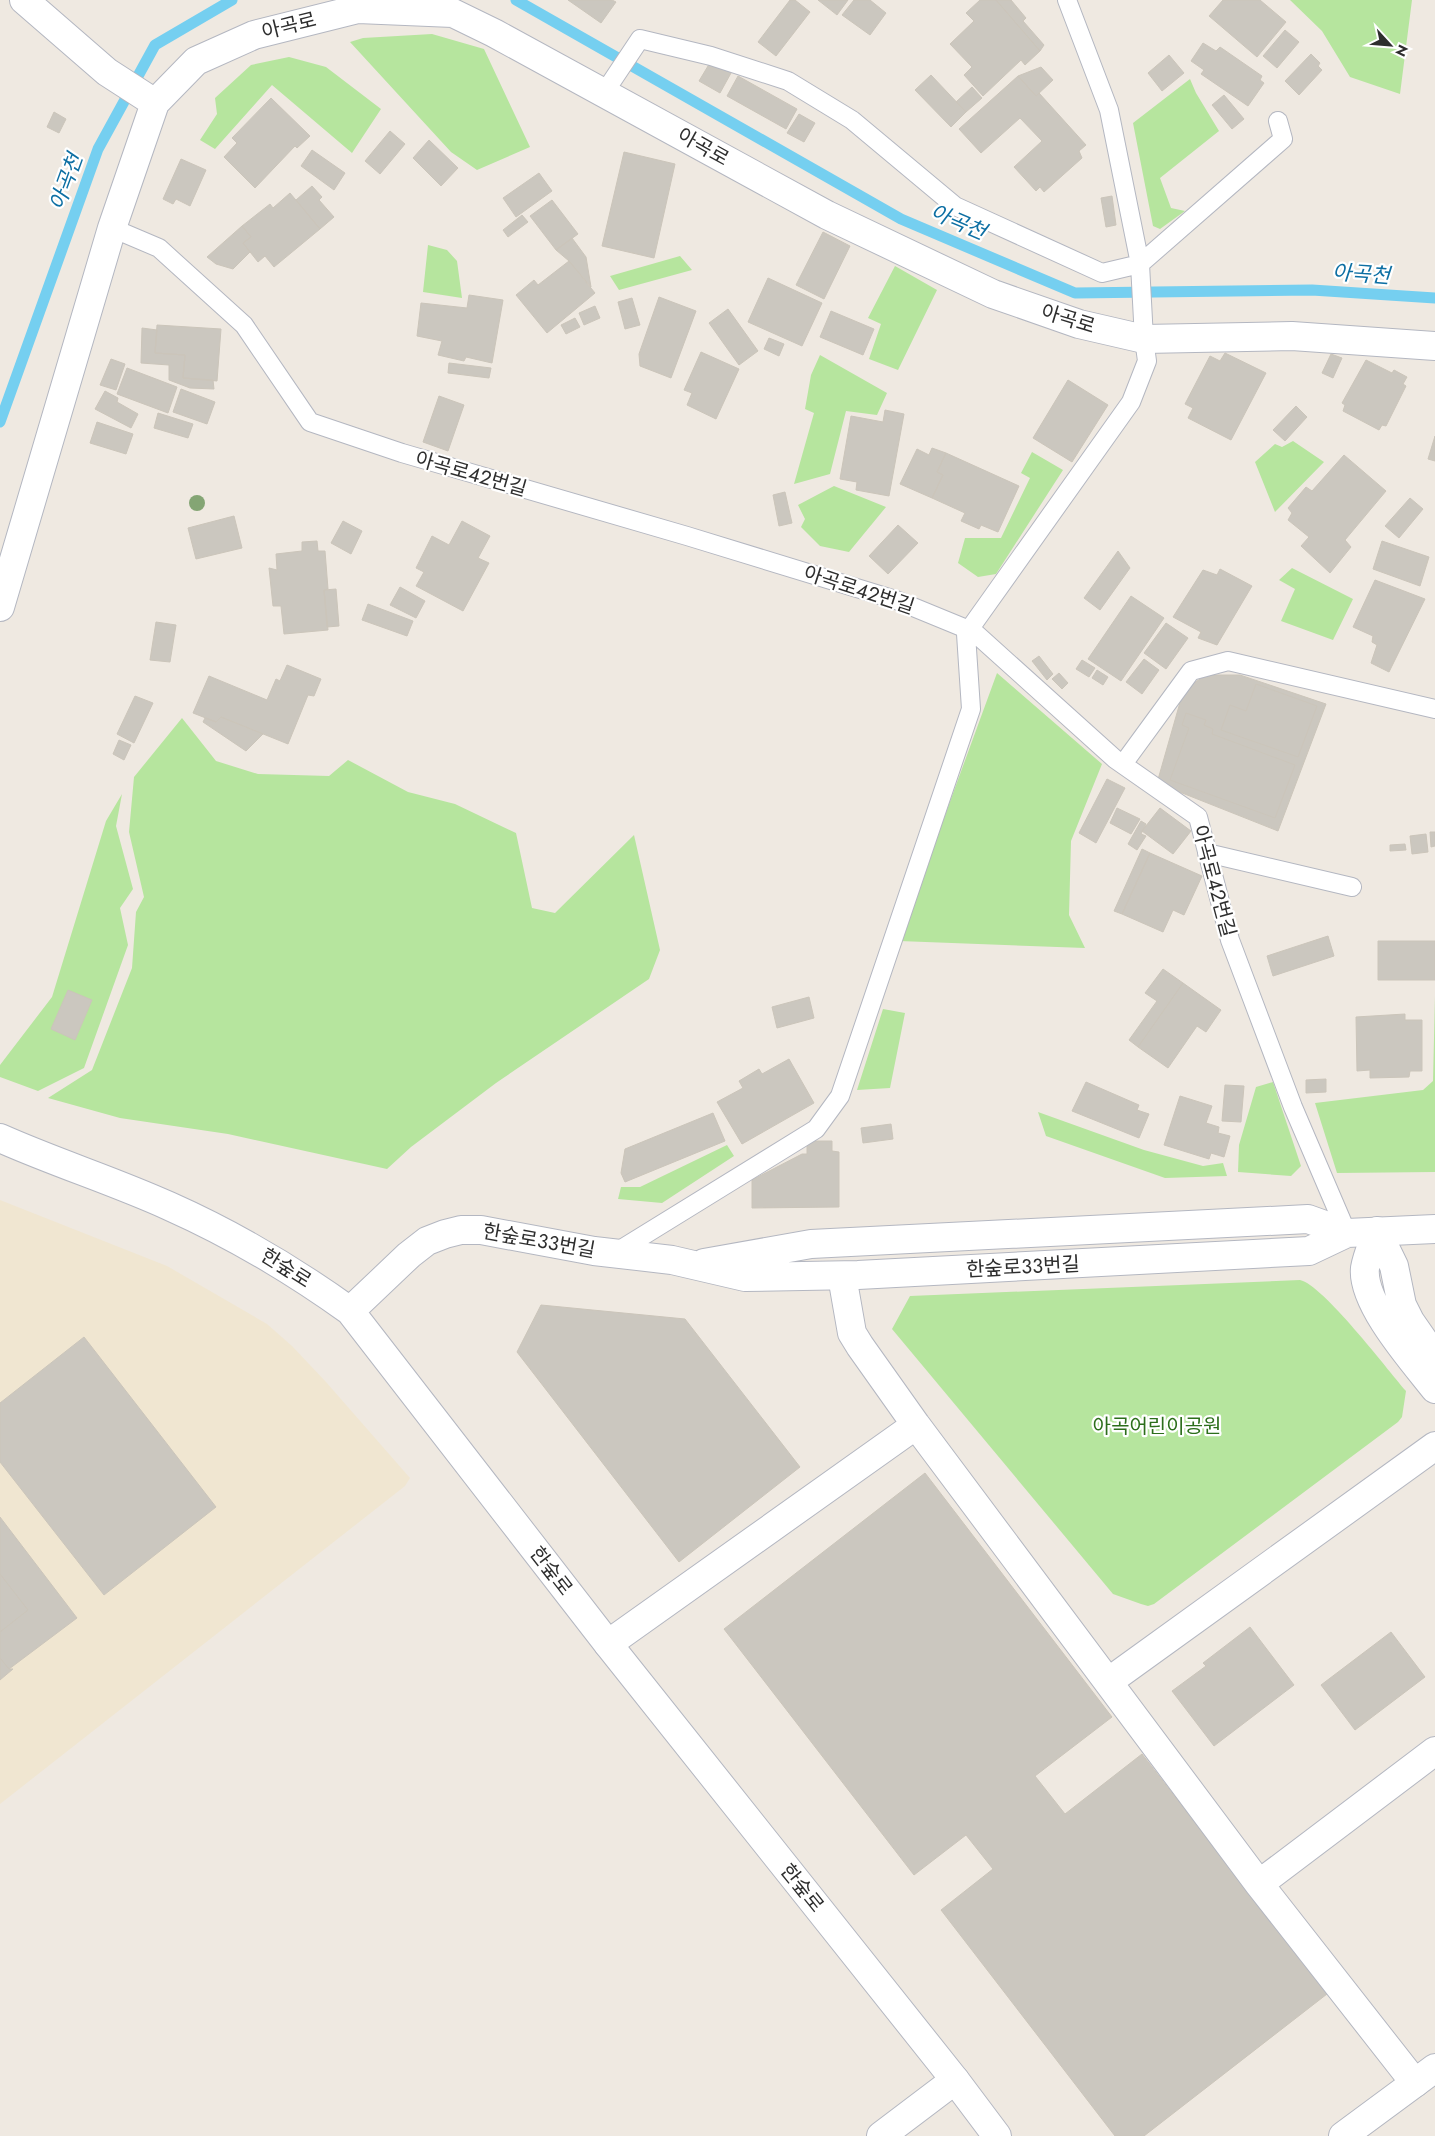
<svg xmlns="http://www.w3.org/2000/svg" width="1435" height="2136" font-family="Jost,'Noto Sans KR',sans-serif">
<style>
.education{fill:#f0e6d1}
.green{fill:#b6e59e}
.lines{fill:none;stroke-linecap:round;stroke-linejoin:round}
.stream{stroke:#75cff0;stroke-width:11}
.building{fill:#cbc7bf;stroke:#cbc5ba}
.service-casing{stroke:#b4b7c1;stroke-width:20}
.minor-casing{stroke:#b4b7c1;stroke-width:30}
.tertiary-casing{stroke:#b4b7c1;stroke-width:30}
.service{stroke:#fff;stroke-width:18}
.minor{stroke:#fff;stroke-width:28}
.tertiary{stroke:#fff;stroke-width:28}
.tree{fill:#84a574}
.labels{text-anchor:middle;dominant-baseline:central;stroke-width:4.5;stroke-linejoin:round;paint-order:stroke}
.street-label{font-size:20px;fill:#2e2e2e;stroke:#fff}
.park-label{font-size:20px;fill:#2c6e1b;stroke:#fff}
.water-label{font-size:21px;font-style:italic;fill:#0d6fa3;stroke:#fff}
</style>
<rect width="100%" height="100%" fill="#efe9e1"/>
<path class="education" d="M0,1200L167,1266L267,1324L292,1346L326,1382L410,1478L405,1486L0,1804Z"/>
<path class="green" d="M1290,0H1412L1400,94L1350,77L1322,31Z
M432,34L484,49L530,147L477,170L451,152L350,42L363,38Z
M289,57L326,67L381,109L352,153L272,85L215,149L200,140L217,114L215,98L251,65Z
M1190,79L1196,93L1219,131L1160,178L1171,208L1185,211L1160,229L1153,226L1133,123Z
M428,245L447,250L457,261L462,298L423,292Z
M680,256L692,270L619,290L610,276Z
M895,266L937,290L898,370L869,359L881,324L868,318Z
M820,355L887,393L877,415L846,411L830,474L794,484L814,413L805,409L811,375Z
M1293,441L1324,462L1275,512L1255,462L1275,444L1282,447Z
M1032,452L1063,470L996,574L978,577L958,563L965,538H1001L1030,478L1021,473Z
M834,486L886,507L849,552L820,546L801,527L805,519L798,505Z
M1292,568L1353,599L1333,640L1281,621L1295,589L1279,580Z
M997,673L1102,764L1071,841L1069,915L1085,948L899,941Z
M182,718L216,761L258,774L329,776L348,760L408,792L455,804L516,833L532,908L555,913L634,835L660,950L649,979L496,1083L411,1147L387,1169L228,1134L120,1118L48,1098L92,1070L132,968L136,912L144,897L129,832L134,777Z
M122,794L116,826L133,889L120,908L128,945L84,1068L38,1091L0,1077V1065L52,997L106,821Z
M1435,996V1172L1337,1173L1315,1103L1423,1090L1433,1081Z
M883,1009L905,1013L890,1088L857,1090Z
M1273,1082L1301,1166L1291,1176L1238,1172L1239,1145L1256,1087Z
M1038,1112L1144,1150L1203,1166L1223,1163L1227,1176L1165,1178L1046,1136Z
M727,1145L734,1156L662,1203L618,1199L621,1187H640Z
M1300,1280C1323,1285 1387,1369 1406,1391L1402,1417L1398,1422L1154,1604L1148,1606L1141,1604L1113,1594L892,1329L910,1296Z"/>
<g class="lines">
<path class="stream" d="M516,0L901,219L1075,293L1312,290L1435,298
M0,422L98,149L155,45L232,0"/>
</g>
<path class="building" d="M568,0H612L616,2L601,23Z
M790,0H795L810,12L776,56L758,42Z
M818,0H848L837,15Z
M854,0H870L886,13L870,35L842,15Z
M980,0H996L1040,51L1025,65L1021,60L983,96L964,75L972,67L950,44L974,21L966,13Z
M996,0H1011L1026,18L1023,21L1044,45L1040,51Z
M1223,0H1260L1286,22L1257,57L1209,16Z
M1285,30L1299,42L1277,68L1263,56Z
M1203,43L1216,51L1220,47L1262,76L1260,80L1264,83L1248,106L1201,74L1204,70L1191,61Z
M1311,54L1320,63L1318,66L1322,70L1299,95L1285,81Z
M1169,55L1184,73L1162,91L1148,73Z
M711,61L731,73L720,93L699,81Z
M1041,67L1053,80L1036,96L1018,76Z
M931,75L966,112L951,127L915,90Z
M738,76L797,109L786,129L727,96Z
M1018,76L1036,96L1039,93L1086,145L1079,151L1082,158L1044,192L1040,187L1036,191L1014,167L1042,141L1020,118L981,153L959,129Z
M972,87L982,98L966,112L956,102Z
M1224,95L1244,119L1232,129L1212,105Z
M271,98L310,136L297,148L295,146L255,188L224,157L237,143L232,138Z
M54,112L66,119L59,133L47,127Z
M799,114L815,123L804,142L787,133Z
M390,131L405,144L380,174L365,161Z
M429,140L458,168L441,186L413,158Z
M312,150L345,173L334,190L301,166Z
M624,152L675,164L654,258L602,246Z
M181,159L206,170L190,206L176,199L173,204L163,199Z
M539,173L552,191L516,217L503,198Z
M312,186L322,197L319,200L334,217L320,229L296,200Z
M290,193L320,229L274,267L265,256L258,262L243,243L251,237L242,226L270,204L273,208Z
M1112,196L1116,225L1106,227L1101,198Z
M552,200L578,234L556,250L530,216Z
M522,215L528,222L508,237L503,230Z
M242,226L251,237L243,243L250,252L233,269L216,264L207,257Z
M823,232L850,246L824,299L796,285Z
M572,238L586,257L591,287L569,261L556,250Z
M569,261L595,293L547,333L516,295L534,280L538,285Z
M768,278L822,303L802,346L748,322Z
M469,295L503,300L492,363L466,357L464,361L438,355L442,341L417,336L421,303L467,308Z
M659,297L696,311L671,378L640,366L639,354Z
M632,298L640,325L625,329L618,302Z
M595,306L600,318L584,325L579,313Z
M728,309L758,351L739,365L709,323Z
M831,311L874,329L863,355L820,337Z
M575,318L580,327L566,334L561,325Z
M157,325L221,329L217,381L183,378L185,355L155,353Z
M142,328L157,330L155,353L185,355L183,378L213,380L214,389L190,388L169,380V365L141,363Z
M769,338L784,344L779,356L764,349Z
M701,352L739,369L716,419L687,405L692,393L684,390Z
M1225,353L1266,373L1231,440L1188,418L1193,408L1185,404L1210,356L1220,361Z
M1331,354L1342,358L1333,378L1322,373Z
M111,359L125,364L116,390L100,385Z
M1366,360L1392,373L1394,370L1407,377L1403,384L1406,386L1386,426L1382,425L1379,430L1343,411L1345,405L1342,403Z
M449,363L491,368L489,378L448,373Z
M127,368L177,387L168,413L117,394Z
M1068,380L1108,405L1072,462L1033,438Z
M181,389L215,402L207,424L173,412Z
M105,391L118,398L117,402L138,414L131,428L95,409Z
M439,396L464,405L448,451L423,442Z
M1296,406L1307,417L1285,441L1273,430Z
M885,410L904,414L889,496L856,490L857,482L840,479L851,416L883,422Z
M158,413L193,424L188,438L154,428Z
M97,422L133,434L126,454L90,443Z
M1435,436V461L1428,459Z
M932,448L946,453L937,472L943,475L932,498L900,484L917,449L929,455Z
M946,453L1019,486L998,532L981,525L979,529L961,521L965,513L932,498L943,475L937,472Z
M1344,455L1386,491L1345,540L1351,547L1330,573L1301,546L1309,537L1288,520L1292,513L1288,508L1306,487L1312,491Z
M785,492L792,523L779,526L773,495Z
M1410,498L1423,509L1399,538L1385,526Z
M234,516L242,548L196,559L188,528Z
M343,521L362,531L351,554L331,543Z
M462,521L490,536L478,558L489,563L463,611L416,586L424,572L416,568L432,536L449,545Z
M898,525L918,543L888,574L869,556Z
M317,541L318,551H325L328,589L324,590L328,630L284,634L281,606H273L269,568L277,570L276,554L302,551V542Z
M1382,541L1429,557L1420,586L1373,569Z
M1118,551L1130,568L1100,610L1084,598Z
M1220,569L1252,586L1217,645L1198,638L1201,632L1173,617L1203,570L1217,575Z
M1375,580L1425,599L1389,672L1371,663L1377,645L1372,642L1373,636L1353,627Z
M400,587L425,601L416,618L390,605Z
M336,589L339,626L327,627L324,590Z
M1131,596L1164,618L1121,681L1088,659Z
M368,604L413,621L407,636L362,620Z
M156,622L176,625L170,662L150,660Z
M1166,623L1188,638L1166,669L1144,653Z
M1039,656L1053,674L1047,680L1032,661Z
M1144,659L1159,670L1142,694L1126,682Z
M1082,660L1095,668L1089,677L1076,669Z
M287,665L321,679L314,696L308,695L288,744L221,717L216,722L193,713L209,676L267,700L276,679L280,681Z
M1097,670L1108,677L1103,685L1092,678Z
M1059,673L1068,683L1062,689L1052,679Z
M1207,675H1240L1326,704L1278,831L1157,783L1181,699L1187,687Z
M1256,684L1317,706L1298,757L1221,730L1230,705L1246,711Z
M135,696L153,703L134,743L117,734Z
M1186,713L1206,720L1204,725L1213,729L1212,734L1295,765L1275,818L1170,780L1189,728L1182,725Z
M221,717L263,734L246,751L203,722L205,718L216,722Z
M119,740L131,745L124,760L113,754Z
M1107,779L1125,788L1096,843L1079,833Z
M1117,808L1140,819L1131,834L1110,823Z
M1160,808L1191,831L1173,854L1142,831Z
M1141,821L1146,824L1141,834L1146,836L1137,850L1128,844Z
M1430,832H1435V846L1431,847Z
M1426,834L1428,852L1412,854L1410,836Z
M1405,844L1406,850L1390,851V845Z
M1142,849L1150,853L1122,914L1114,911Z
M1150,853L1202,876L1184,915L1173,910L1163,932L1122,914Z
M1328,936L1334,956L1273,976L1267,956Z
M1378,941H1435V980H1378Z
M1163,969L1183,983L1138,1047L1129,1040L1157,1001L1145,993Z
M1183,983L1221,1010L1206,1032L1197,1026L1168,1068L1138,1047Z
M68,990L92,1000L75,1040L51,1029Z
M809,997L814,1018L777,1028L772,1007Z
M1405,1014V1020H1422V1071H1410L1409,1077L1370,1078V1070L1357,1071L1356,1017Z
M789,1059L814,1103L742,1144L717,1102L743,1088L739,1081L759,1069L762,1074Z
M1326,1079V1092L1306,1093V1080Z
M1086,1082L1139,1105L1137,1110L1149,1114L1139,1138L1072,1111Z
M1225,1085L1244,1086L1241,1122L1222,1121Z
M1180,1096L1212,1106L1206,1123L1219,1127L1218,1133L1230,1136L1224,1157L1211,1153L1209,1159L1164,1145Z
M713,1113L725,1141L625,1182L621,1173L625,1149Z
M891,1124L893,1139L863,1143L861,1128Z
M807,1141H832V1151L839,1152V1207L752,1208V1180L802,1154H807Z
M541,1305L685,1319L800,1467L679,1562L517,1352Z
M84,1337L216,1507L104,1595L0,1462V1403Z
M925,1473L1112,1717L1035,1776L1065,1814L1142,1754L1327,1994L1144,2136H1115L941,1910L993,1869L966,1835L914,1875L724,1629Z
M0,1517L77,1618L9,1669L0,1658V1632L28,1610L0,1574Z
M0,1574L28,1610L0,1632Z
M1250,1627L1294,1685L1214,1746L1172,1691L1206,1666L1203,1663Z
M1391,1632L1425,1677L1355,1730L1321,1685Z
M0,1658L9,1669H13L0,1680Z"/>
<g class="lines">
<defs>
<path id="service" d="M604,93L640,39L711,56L788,81L852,120L955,206L1102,273L1140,264L1283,139L1278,121
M112,228L159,248L244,325L310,422L402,453L687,536L896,600L974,632L1115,759L1198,817L1230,940L1293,1107L1347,1233
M1123,764L1191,671L1228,661L1435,709
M1207,853L1352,887
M615,1253L816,1129L840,1096L971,709L966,634L1131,402L1147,361L1144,339L1140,264L1109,110L1067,0"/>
<path id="minor" d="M24,0L107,72L155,103
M0,607L112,228L155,103L196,61L254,35L358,9L453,13L494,33L827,215L993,294L1079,324L1144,339L1292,336L1435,346
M1377,1231C1373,1243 1367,1256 1365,1268C1361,1303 1414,1362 1435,1389
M1377,1231L1394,1266L1402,1305L1410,1321L1435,1357
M842,1276L852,1333L860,1346L916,1425L1259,1884L1415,2083
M608,1644L916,1425
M1108,1682L1435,1446
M1259,1884L1435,1751
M881,2136L955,2080"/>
<path id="tertiary" d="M0,1138C56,1163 114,1181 169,1206C234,1235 293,1270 350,1311L608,1644L955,2080L997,2136
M704,1263L811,1244L1308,1219L1347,1233
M350,1311L409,1255L427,1241L445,1234L461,1230H481L594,1251L672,1260L745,1277L858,1275L1309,1251L1347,1233L1435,1229
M1343,2136L1435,2068"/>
</defs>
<use href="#service" class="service-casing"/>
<use href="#minor" class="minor-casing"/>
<use href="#tertiary" class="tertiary-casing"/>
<use href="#service" class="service"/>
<use href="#minor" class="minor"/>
<use href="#tertiary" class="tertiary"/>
</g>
<circle class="tree" cx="197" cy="503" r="8"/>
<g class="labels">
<g class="street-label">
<text transform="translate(289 26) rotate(-14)">아곡로</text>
<text transform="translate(703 147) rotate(29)">아곡로</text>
<text transform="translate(1068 319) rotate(17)">아곡로</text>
<text transform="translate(471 474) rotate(16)">아곡로42번길</text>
<text transform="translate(859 590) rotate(18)">아곡로42번길</text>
<text transform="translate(1214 881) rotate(75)">아곡로42번길</text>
<text transform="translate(539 1241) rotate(10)">한숲로33번길</text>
<text transform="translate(1023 1267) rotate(-3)">한숲로33번길</text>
<text transform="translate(286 1268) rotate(32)">한숲로</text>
<text transform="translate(551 1571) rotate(52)">한숲로</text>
<text transform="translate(802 1888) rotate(51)">한숲로</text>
</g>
<g class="park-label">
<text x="1157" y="1426">아곡어린이공원</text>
</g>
<g class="water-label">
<text transform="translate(66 182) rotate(-70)">아곡천</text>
<text transform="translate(958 222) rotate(23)">아곡천</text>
<text transform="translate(1361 274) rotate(4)">아곡천</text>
</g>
</g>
<g transform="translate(1390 45) rotate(116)" stroke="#ffffff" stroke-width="4" paint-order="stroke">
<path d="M0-4L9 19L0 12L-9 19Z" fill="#2e2e2e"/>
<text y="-8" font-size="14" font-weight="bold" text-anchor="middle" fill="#2e2e2e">N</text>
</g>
</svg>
